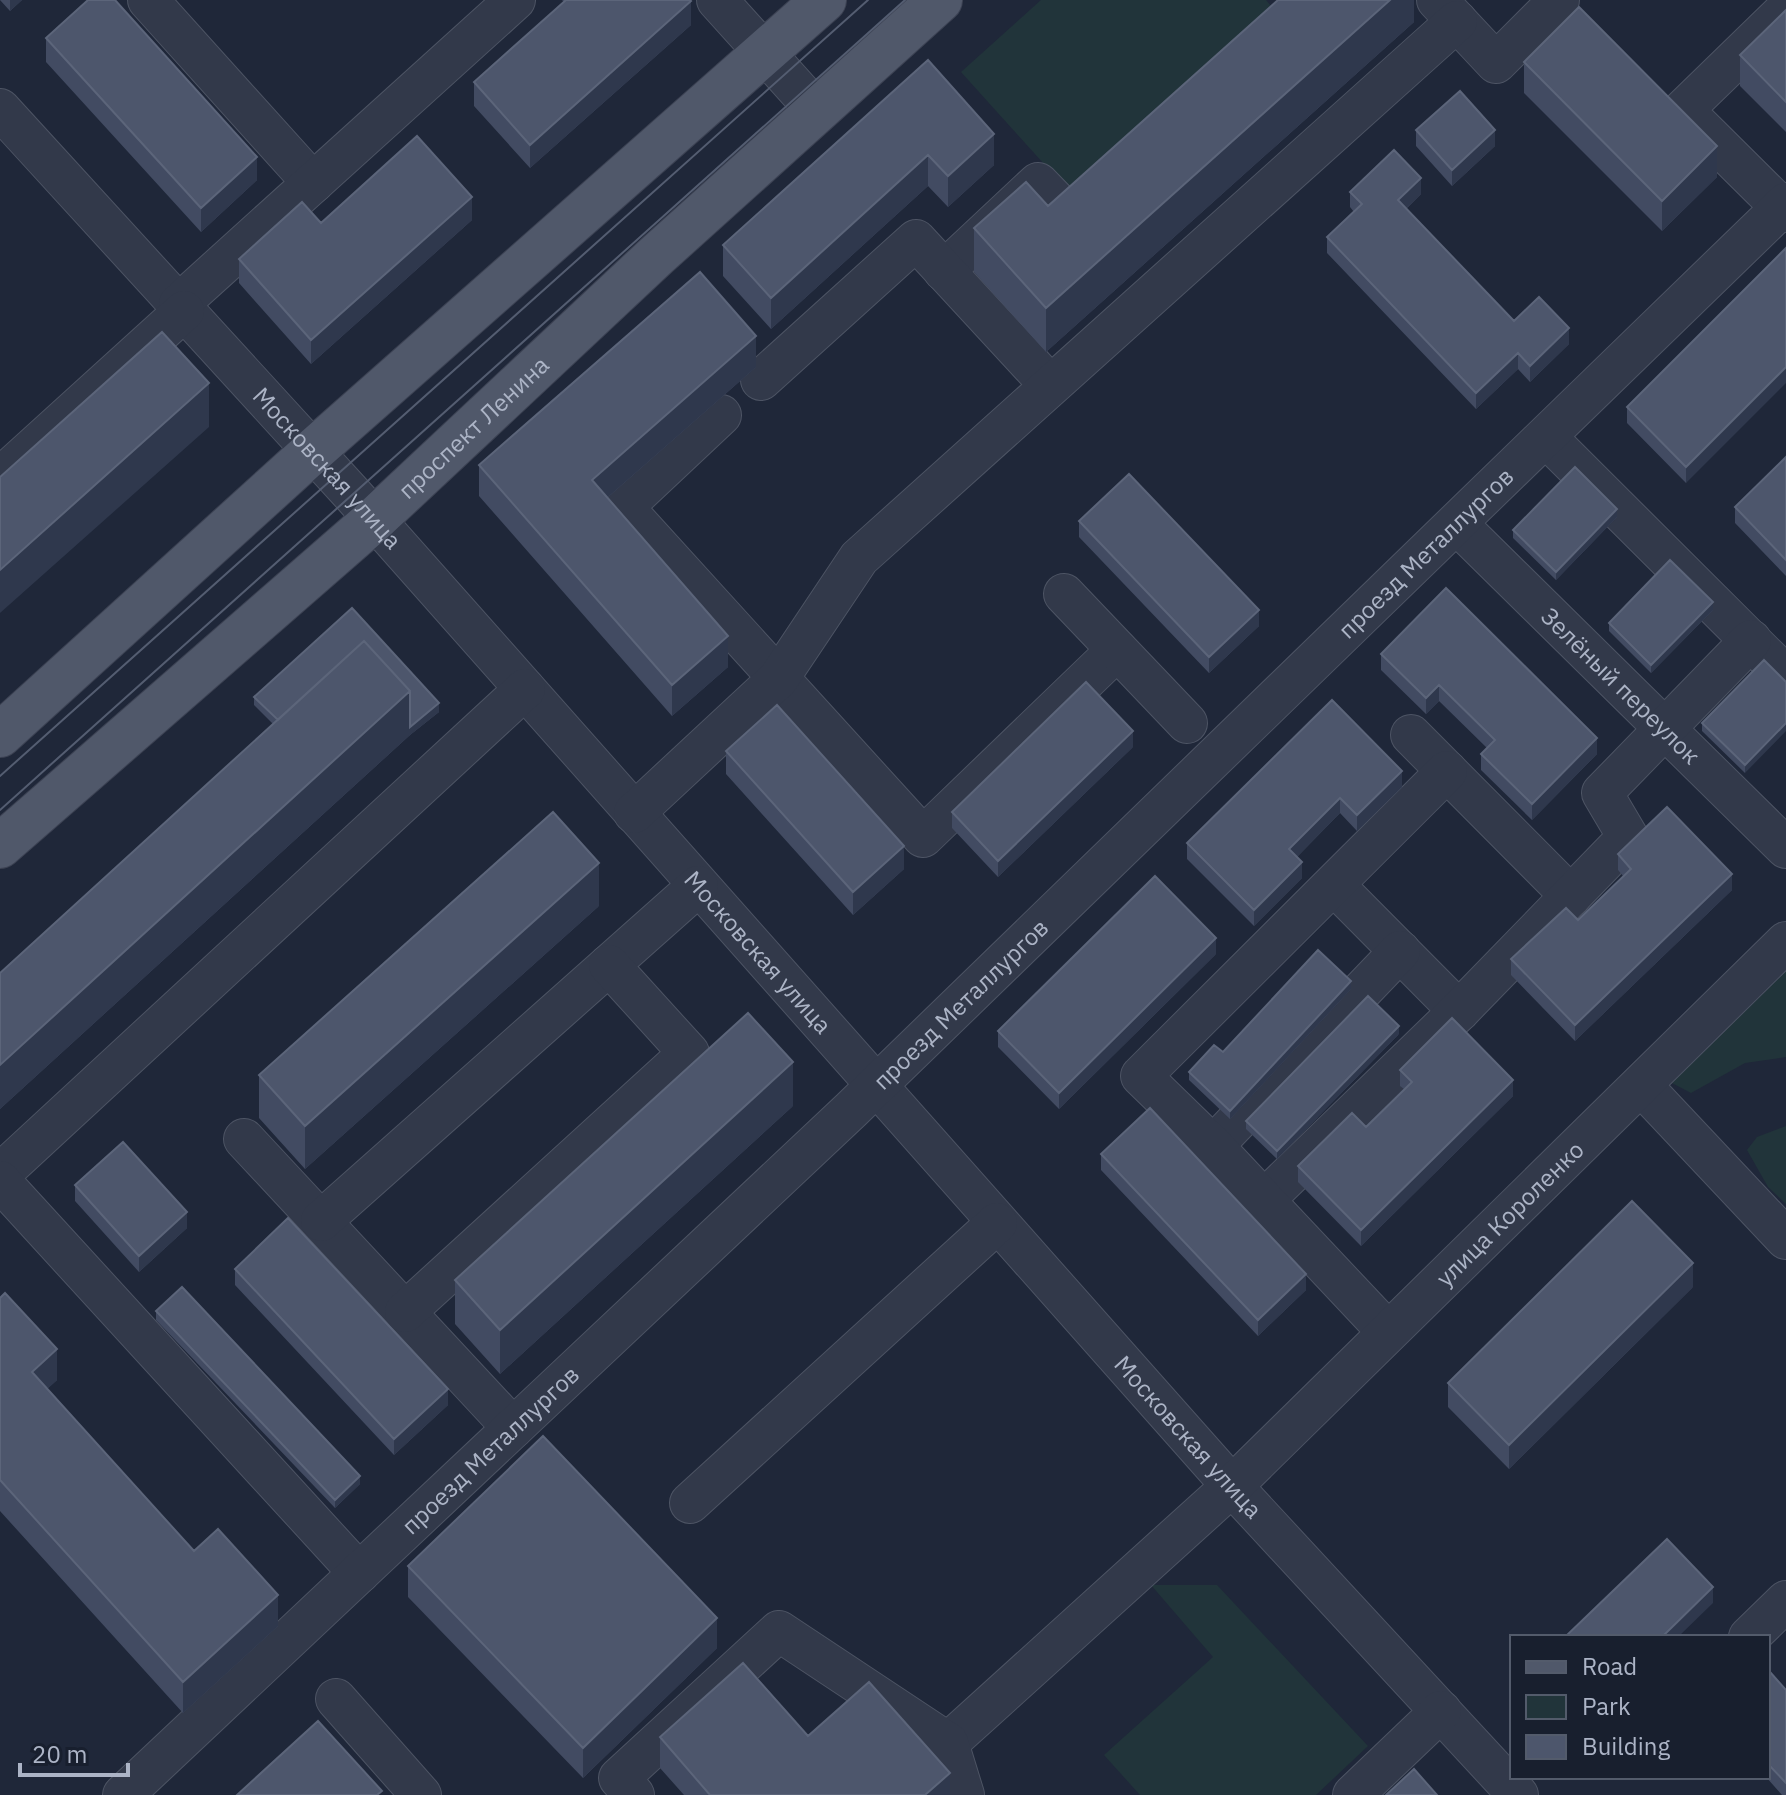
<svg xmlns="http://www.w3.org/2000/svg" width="1786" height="1795" font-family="'IBM Plex Sans',sans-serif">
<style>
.green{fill:#21343a}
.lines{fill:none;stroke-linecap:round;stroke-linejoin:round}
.minor-casing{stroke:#4d5464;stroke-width:42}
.major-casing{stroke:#3c4253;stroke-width:46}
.minor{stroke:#32394a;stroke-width:40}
.major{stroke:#50586a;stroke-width:44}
.tram{stroke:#545d71;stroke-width:2}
.wall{fill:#424b62}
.shaded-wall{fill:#2f384d}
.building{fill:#4d566c;stroke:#5c657a;stroke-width:2}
.labels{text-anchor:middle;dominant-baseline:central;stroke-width:6;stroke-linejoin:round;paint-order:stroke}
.street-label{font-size:24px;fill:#acb4c6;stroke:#181f2e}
</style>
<rect width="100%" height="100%" fill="#1f2739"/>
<path class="green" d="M1041,0H1266L1275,11L1072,195L961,72Z
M1786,971V1057L1745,1063L1691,1093L1672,1083Z
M1786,1126V1204L1768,1187L1747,1150L1757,1137Z
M1151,1585H1217L1368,1746L1316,1795H1140L1104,1755L1213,1657Z"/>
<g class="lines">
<defs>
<g id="minor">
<path d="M148,0L313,183"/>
<path d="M717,0L817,111"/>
<path d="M1437,0L1496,63L1559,0"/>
<path d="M1786,10L1683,110L1786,212"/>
<path id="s1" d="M0,109L353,495L1232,1486L1518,1795"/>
<path d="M944,271L1038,183L1071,217L1095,195"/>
<path d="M179,304L515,0"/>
<path d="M761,380L916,240L1049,384"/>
<path d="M721,415L623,507L923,837L1117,650"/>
<path d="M1546,437L1786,676"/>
<path d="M0,478L184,311"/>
<path id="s2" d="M1457,524L1786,848"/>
<path d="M1064,594L1187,723"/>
<path d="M1411,735L1571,896"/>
<path d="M634,813L778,679L859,558L1457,21"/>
<path d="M1334,885L1459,1011"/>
<path d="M1641,1085L1786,1239"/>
<path d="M244,1139L513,1428"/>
<path d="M1213,1146L1400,951"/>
<path d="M0,1174L525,689"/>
<path d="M0,1181L359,1573"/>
<path d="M1264,1200L1459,1011L1628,837L1602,793L1751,640"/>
<path d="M321,1221L698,886"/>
<path d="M405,1312L689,1053L609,965"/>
<path d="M1388,1332L1213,1146L1141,1076L1447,771"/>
<path d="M690,1503L997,1223"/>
<path d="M1749,1637L1786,1601"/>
<path d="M336,1699L421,1795"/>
<path id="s3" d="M948,1743L1232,1486L1786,942"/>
<path id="s4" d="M123,1795L851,1110L1786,203"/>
<path d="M634,1795L619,1778L779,1631L948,1743L964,1795"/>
<path d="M1353,1795L1441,1711"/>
</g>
<g id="major">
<path d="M0,735L313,451L824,0"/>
<path id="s5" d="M0,846L375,519L656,256L940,0"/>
</g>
</defs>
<use href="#minor" class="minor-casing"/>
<use href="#major" class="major-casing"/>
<use href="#minor" class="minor"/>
<use href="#major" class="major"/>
<path class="tram" d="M0,776L868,0
M0,810L905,0"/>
</g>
<path class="wall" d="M0,0H22L10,11Z
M562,0H690L691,25L530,168L474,106V82L564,2Z
M1414,0V22L1046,352L974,272V228L1048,206Z
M1786,10V132L1740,86V55Z
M46,38L257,180L201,232L46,62Z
M928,60L994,165L948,207L928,186L771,329L723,276V245Z
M1524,62L1717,177L1662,231L1524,93Z
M1416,130L1495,146L1452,186L1416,146Z
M1350,192L1421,194L1406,209L1514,321L1569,344L1530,382L1518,369L1476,409L1327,253V237L1354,212L1350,207Z
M472,220L311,364L239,283V259L321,223Z
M1786,248L1686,483L1627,423V407Z
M756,367L607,498L728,667L672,716L479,496V465Z
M1786,457V576L1735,523V507Z
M1617,517L1556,580L1513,538V530Z
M1079,521L1259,626L1209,673L1079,537Z
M1713,610L1651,673L1609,631V623Z
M1381,654L1597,754L1532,820L1481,770V754L1487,748L1439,701L1426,714L1381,670Z
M1764,660L1745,773L1702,731V723Z
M254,697L439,712L410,735L0,1109V973L273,724L254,705Z
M1332,700L1402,787L1357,831L1340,813L1297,857L1302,878L1254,926L1187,859V843Z
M1133,747L998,877L952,828V812Z
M726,751L904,869L853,915L726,774Z
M1618,854L1732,890L1575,1041L1511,975V959L1578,920L1623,876L1618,870Z
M599,906L305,1169L259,1118V1075Z
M1216,954L1059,1109L998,1047V1031Z
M1351,989L1230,1119L1189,1080V1072L1223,1052Z
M1399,1034L1277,1159L1246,1129V1121Z
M1400,1070L1513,1096L1361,1246L1298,1182V1166L1366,1127L1404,1089L1400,1086Z
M793,1106L500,1374L455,1324V1280Z
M1101,1154L1306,1290L1258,1336L1101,1170Z
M75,1185L187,1228L139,1272L75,1201Z
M235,1269L448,1405L394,1455L235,1285Z
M1693,1287L1509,1469L1448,1407V1383Z
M0,1298L57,1380L47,1389L194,1551L278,1626L183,1713L0,1511Z
M156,1311L360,1484L335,1508L156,1320Z
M408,1566L717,1648L583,1778L408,1597Z
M1768,1674L1786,1690V1795H1782L1766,1777H1768Z
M808,1736L950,1795H684L660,1768V1737Z"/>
<path class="shaded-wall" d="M10,0H22L10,11Z
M1390,0H1414V22L1046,352V308Z
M691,1V25L530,168V145Z
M1495,130V146L1452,186V170Z
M994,134V165L948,207V176Z
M1717,146V177L1662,231V201Z
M928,155V186L771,329V298Z
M257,157V180L201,232V208Z
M1421,178V194L1398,216V200Z
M472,197V220L311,364V340Z
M1569,328V344L1530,382V366Z
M756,336V367L592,511V480Z
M1518,353V369L1476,409V393Z
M1786,367V383L1686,483V467Z
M209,383V427L0,613V570Z
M1617,509V517L1556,580V572Z
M1713,602V610L1651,673V665Z
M1259,610V626L1209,673V657Z
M728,636V667L672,716V685Z
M1439,685V701L1426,714V698Z
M410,691L439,703V712L410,735L0,1109V1065Z
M1786,723V731L1745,773V765Z
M1133,731V747L998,877V861Z
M1597,738V754L1532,820V804Z
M1402,771V787L1357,831V815Z
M1340,798V813L1289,865V849Z
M904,846V869L853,915V892Z
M1302,862V878L1254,926V910Z
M599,863V906L305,1169V1126Z
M1732,874V890L1575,1041V1025Z
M1216,938V954L1059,1109V1093Z
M1351,981V989L1230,1119V1111Z
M1399,1026V1034L1277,1159V1151Z
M793,1062V1106L500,1374V1330Z
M1513,1080V1096L1361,1246V1230Z
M187,1212V1228L139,1272V1256Z
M1693,1263V1287L1509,1469V1445Z
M1306,1274V1290L1258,1336V1320Z
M57,1349V1380L32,1403V1372Z
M448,1389V1405L394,1455V1439Z
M360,1476V1484L335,1508V1500Z
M1713,1587V1603L1678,1637H1662Z
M278,1595V1626L183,1713V1682Z
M717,1618V1648L583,1778V1748Z
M950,1773V1795H925Z"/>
<path class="building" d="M88,0H115L257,157L201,208L46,38Z
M566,0H690L691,1L530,145L474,82Z
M1278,0H1390L1046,308L974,228L1026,182L1048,206Z
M1579,7L1717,146L1662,201L1524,62Z
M1786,10V102L1740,55Z
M928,60L994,134L948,176L928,155L771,298L723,245Z
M1460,91L1495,130L1452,170L1416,130Z
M417,136L472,197L311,340L239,259L302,202L321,223Z
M1394,150L1421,178L1398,200L1514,321L1539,297L1569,328L1530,366L1518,353L1476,393L1327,237L1362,204L1350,192Z
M1786,248V367L1686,467L1627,407Z
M700,272L756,336L592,480L728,636L672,685L479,465Z
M162,332L209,383L0,570V477Z
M1786,457V560L1735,507Z
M1575,467L1617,509L1556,572L1513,530Z
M1129,474L1259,610L1209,657L1079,521Z
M1670,560L1713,602L1651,665L1609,623Z
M1446,588L1597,738L1532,804L1481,754L1495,740L1439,685L1426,698L1381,654Z
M352,608L439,703L410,727V691L364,641L278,720L254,697Z
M364,641L410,691L0,1065V973Z
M1764,660L1786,682V723L1745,765L1702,723Z
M1086,682L1133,731L998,861L952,812Z
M1332,700L1402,771L1357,815L1340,798L1289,849L1302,862L1254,910L1187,843Z
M777,705L904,846L853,892L726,751Z
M1667,807L1732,874L1575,1025L1511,959L1566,908L1578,920L1631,869L1618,854Z
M553,812L599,863L305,1126L259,1075Z
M1155,876L1216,938L1059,1093L998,1031Z
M1318,950L1351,981L1230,1111L1189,1072L1214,1045L1223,1052Z
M1368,996L1399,1026L1277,1151L1246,1121Z
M748,1013L793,1062L500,1330L455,1280Z
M1452,1018L1513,1080L1361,1230L1298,1166L1352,1113L1366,1127L1412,1082L1400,1070Z
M1150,1108L1306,1274L1258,1320L1101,1154Z
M123,1142L187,1212L139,1256L75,1185Z
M1632,1201L1693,1263L1509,1445L1448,1383Z
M288,1218L448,1389L394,1439L235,1269Z
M182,1287L360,1476L335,1500L156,1311Z
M5,1293L57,1349L32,1372L194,1551L218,1529L278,1595L183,1682L0,1480V1298Z
M543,1436L717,1618L583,1748L408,1566Z
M1667,1539L1713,1587L1662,1637H1565Z
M743,1663L808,1736L869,1682L950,1773L925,1795H710L660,1737Z
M1770,1672L1786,1690V1783L1768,1764V1674Z
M318,1721L382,1791L377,1795H237Z
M1414,1769L1437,1795H1386Z"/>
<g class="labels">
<g class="street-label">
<text stroke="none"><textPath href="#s5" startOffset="632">проспект Ленина</textPath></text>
<text stroke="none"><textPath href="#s1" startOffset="486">Московская улица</textPath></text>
<text stroke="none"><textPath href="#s4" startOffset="1800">проезд Металлургов</textPath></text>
<text stroke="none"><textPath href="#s2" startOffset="230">Зелёный переулок</textPath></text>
<text stroke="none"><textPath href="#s1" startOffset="1134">Московская улица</textPath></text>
<text stroke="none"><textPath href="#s4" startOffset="1152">проезд Металлургов</textPath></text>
<text stroke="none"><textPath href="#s3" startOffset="772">улица Короленко</textPath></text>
<text stroke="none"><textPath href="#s1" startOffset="1782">Московская улица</textPath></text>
<text stroke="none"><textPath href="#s4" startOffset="504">проезд Металлургов</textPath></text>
</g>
</g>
<rect x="1510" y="1635" width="260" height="144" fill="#181f2e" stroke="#535b6b" stroke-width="2"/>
<rect x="1526" y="1661" width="40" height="12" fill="#50586a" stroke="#535b6b" stroke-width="2"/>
<text x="1582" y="1675" font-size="24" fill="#acb4c6">Road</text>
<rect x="1526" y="1695" width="40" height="24" fill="#21343a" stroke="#535b6b" stroke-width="2"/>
<text x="1582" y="1715" font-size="24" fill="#acb4c6">Park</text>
<rect x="1526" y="1735" width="40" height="24" fill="#4d566c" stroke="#535b6b" stroke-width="2"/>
<text x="1582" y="1755" font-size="24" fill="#acb4c6">Building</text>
<path d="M20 1763v12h108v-12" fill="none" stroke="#acb4c6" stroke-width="4"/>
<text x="32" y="1763" font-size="24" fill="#acb4c6" stroke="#181f2e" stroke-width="6" paint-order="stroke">20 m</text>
</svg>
